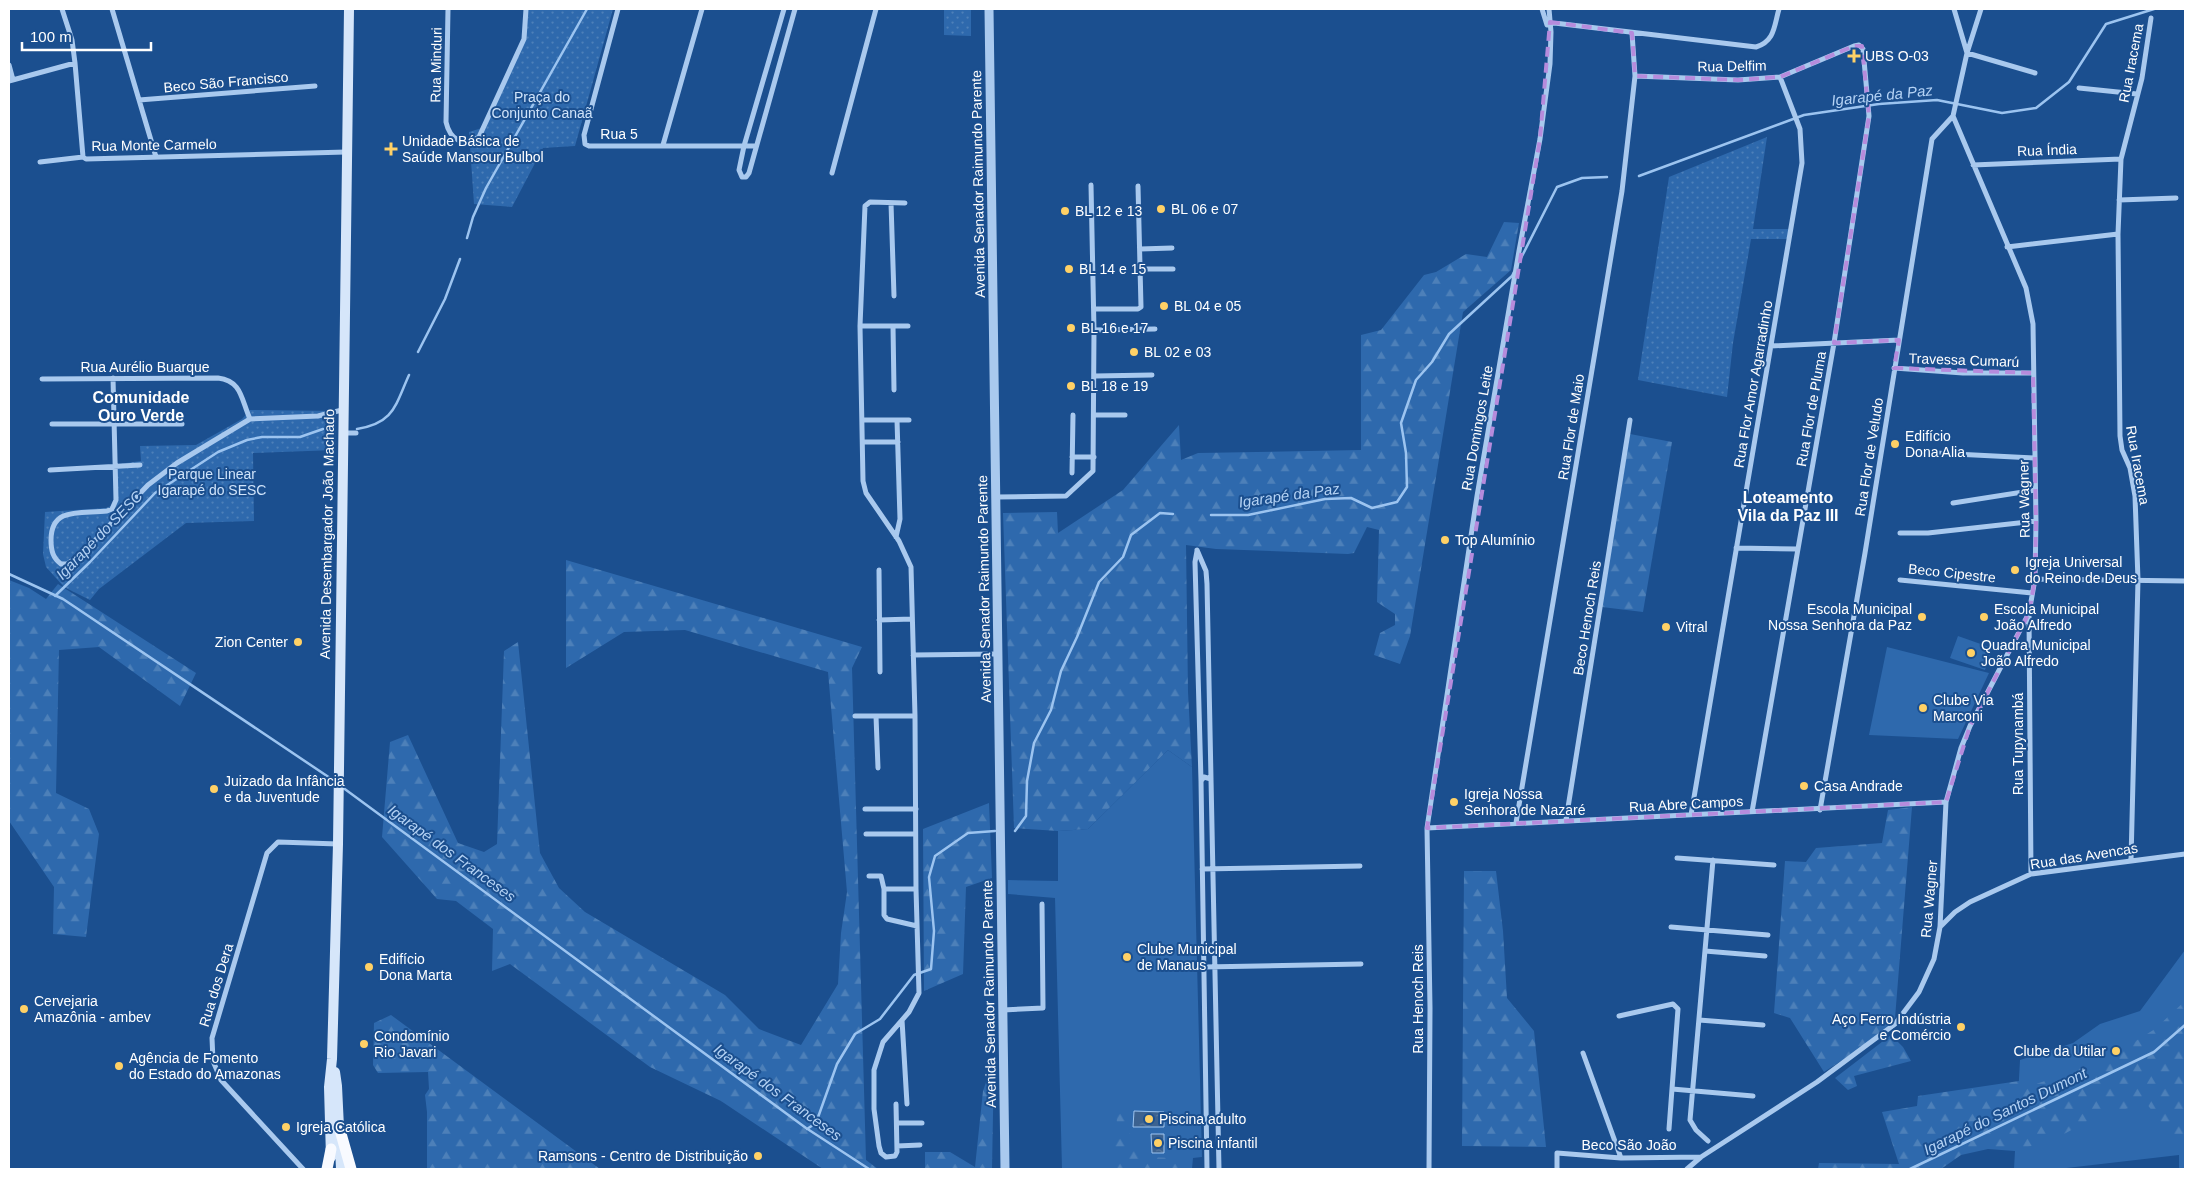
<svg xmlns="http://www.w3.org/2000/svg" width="2194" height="1178" font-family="Arial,sans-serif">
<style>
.grass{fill:#2e69ad}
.forest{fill:url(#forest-firs)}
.park{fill:url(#park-dots)}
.water{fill:url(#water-ripples);stroke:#9cc4f0}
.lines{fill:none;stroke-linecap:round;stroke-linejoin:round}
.stream{stroke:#9cc4f0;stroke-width:2.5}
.minor{stroke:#a9c9ee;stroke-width:5}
.tertiary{stroke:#a9c9ee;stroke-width:9}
.secondary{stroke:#d6e6fa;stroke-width:10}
.trunk{stroke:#f8faff;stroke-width:11}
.marked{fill:none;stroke:#b68bdc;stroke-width:4;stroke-dasharray:10 6;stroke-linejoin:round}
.poi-dot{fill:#ffd166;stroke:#1b4f8f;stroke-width:2}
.labels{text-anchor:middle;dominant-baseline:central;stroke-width:4;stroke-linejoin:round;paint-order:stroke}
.poi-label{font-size:14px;fill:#fff;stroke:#1b4f8f;text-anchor:start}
.street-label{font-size:14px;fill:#fff;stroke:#1b4f8f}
.park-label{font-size:14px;fill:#cfe3fa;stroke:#1b4f8f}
.water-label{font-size:15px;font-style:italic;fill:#b5d3f5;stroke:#1b4f8f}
.quarter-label{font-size:16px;font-weight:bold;fill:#fff;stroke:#1b4f8f}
</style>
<defs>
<pattern id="forest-firs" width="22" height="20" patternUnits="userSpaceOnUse" patternTransform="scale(1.25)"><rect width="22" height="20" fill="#2e69ad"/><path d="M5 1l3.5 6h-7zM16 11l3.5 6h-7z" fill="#4d80b9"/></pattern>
<pattern id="park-dots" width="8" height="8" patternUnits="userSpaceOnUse" patternTransform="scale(1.25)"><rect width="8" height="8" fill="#2e69ad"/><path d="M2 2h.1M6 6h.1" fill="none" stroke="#4d80b9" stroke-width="1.8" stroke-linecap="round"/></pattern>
<pattern id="water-ripples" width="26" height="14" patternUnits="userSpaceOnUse" patternTransform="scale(1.25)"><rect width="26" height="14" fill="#3c6290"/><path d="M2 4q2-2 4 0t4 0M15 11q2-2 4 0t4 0" fill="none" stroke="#597aa1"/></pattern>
</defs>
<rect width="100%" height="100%" fill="#1b4f8f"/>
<path class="grass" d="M1958,636L1992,648L1985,670L1950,658Z
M1887,647L1989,673L1958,739L1869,735Z
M1168,750L1192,767L1202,1157L1193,1158L1192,1169H1062L1055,898L1008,894V880L1058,881V831L1088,829Z
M2185,950V1169H2179V1155L2058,1169H2014L2020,1060L2073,1043L2100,1024L2140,1011Z"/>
<path class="forest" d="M1504,222L1519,223L1511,270L1463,312L1410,636L1400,664L1374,655L1380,633L1395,625V614L1377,602L1379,530L1367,527L1354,553L1348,554L1216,549L1186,545L1188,692L1192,767L1168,750L1088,829L1058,831L1014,828L1003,513L1057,512L1058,533L1123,490L1179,425L1181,460L1198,453L1361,450V335L1381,330L1424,275L1436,272L1466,254L1487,257Z
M1630,434L1672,442L1643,612L1602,607Z
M566,560L862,647L852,668L866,1160L878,1169H823L721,1101L650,1067L510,964L492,971L493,929L456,901L437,899L382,837L390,742L408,735L458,843L484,852L497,844L504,651L518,642L540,853L559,888L585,912L725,995L759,1029L801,1045L838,984L841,933L847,892L828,672L685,630L624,632L566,668Z
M9,580L29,588L46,599L58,584L196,673L180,706L99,647L59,650L56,793L89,809L99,834L86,937L53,934L54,887L9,821Z
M989,803L992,878L966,887L963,974L924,991L923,829Z
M1912,807L1895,1018L1881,1035L1824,1072L1790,1018L1774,1013L1785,861L1806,862L1816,848L1882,843L1888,810Z
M1464,871H1496L1503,931L1507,998L1534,1031L1546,1147L1462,1146Z
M2185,1001V1139L2176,1141L2146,1103L2091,1119L2057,1138L2015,1151L1988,1149L1961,1155L1941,1169H1818L1819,1163L1899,1164L1882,1112L1917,1106L1918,1096L2019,1081L2036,1084L2060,1076L2110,1057L2155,1029Z
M391,1015L600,1169H427V1112L425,1095L429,1089L428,1072L378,1073L373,1065L374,1023Z
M1891,1035L1903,1047L1911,1061L1854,1076L1857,1086L1848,1090L1835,1078Z
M994,1059L992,1169H925V1152H950L975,1167L983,1091Z
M1116,1109H1125L1126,1132C1139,1137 1141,1143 1143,1157L1173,1158L1174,1126L1183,1128L1181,1169H1115L1114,1126L1117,1124Z"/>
<path class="park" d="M528,9H613L575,146L543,148L512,207L474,204L469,132L485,127L526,36Z
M944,9H971V36L944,35Z
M1767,137L1753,229H1792L1790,239H1751L1733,343L1727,397L1638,380L1669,177Z
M250,410L336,411L335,450L253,453L254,521L186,523L99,589L90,600L64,587L46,567L43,554L45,512L106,508L113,505L118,464L141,461L140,446L196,445L242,419Z"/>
<path class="water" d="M1134,1111L1164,1112V1127H1133Z
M1151,1134H1164V1153H1152Z"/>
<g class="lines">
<path class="stream" d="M1639,176L1804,115L1879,104L1937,100L2002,113L2036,108L2069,82L2106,24L2154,9
M467,238L473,217L486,188L587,9
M1519,262L1557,187L1582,178L1607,177
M418,352L445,299L460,259
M357,429C394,423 395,406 409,375
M1211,515H1248L1325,499L1351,498L1372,508L1397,502L1407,487L1406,453L1401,423L1416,380L1432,362L1449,334L1512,276L1514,272
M9,574L63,599L336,782
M55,596L90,562L155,493L218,452L247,440L262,437H300L323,429
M342,787L806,1128L869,1169
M1015,831L1026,816L1027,781L1034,743L1051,710L1061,671L1077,637L1099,582L1123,557L1131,535L1160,513L1173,514
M807,1129L816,1123L837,1064L855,1034L880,1019L914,975L931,969L934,931L929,877L935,856L968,833L995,831
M1910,1169L2154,1052L2185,1025"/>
<path class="minor" d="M62,9L72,40L75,63L83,157L86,159L346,152
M112,9L156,157
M448,9L446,122C450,140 463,147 479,137L524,39L526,9
M618,9L584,135L585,144L589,146H756
M784,9L744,146L739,170L742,177H746L749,173L795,9
M1542,9L1547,25
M1954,9L1967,53
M1546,22L1756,47C1775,41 1774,26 1779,9
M1967,53L2035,73
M9,65L13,80
M1635,76L1738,80L1780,77L1854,46L1859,45L1863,49L1869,116L1834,343L1752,812
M9,81L75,63
M2079,88L2137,94
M139,100L315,86
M663,145L702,9
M40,162L83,157
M1973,165L2121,159
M832,173L876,9
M2119,200L2176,198
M891,203L894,296
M2007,247L2118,234
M1140,249L1172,248
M1141,269H1173
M1094,309H1138L1141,307L1138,186
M860,326H908
M893,326L894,390
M1094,330L1155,329
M1771,346L1899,340
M1894,368L1963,373H2033
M1095,376L1152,375
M113,378L116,500L112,509L107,511C82,514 51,506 51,540C51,551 53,558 61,564H67L83,553L148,485L177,463L250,419L318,416L342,410
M42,379L218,378C242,381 241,399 250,419
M1094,415H1125
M862,420H909
M52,424H182
M343,433H356
M863,442H898
M1935,453L2035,458
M1072,457H1094
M50,470L140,465
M1072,473L1073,415
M996,497L1066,496L1093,471L1094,330L1091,185
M1953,503L2035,490
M1900,533H1928L2036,521
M896,537L900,519L897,420
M1736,548L1797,549
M1197,550L1206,571L1207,584L1219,1169
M1197,551L1195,562L1201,781
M879,570L880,672
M2035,579L2185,581
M1900,580L2032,593
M2029,615L2031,874
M879,620L912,619
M913,655L998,654
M855,716H915
M876,716L878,768
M865,809H916
M1820,810L1865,553L1932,139L1953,116
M1691,815L1802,163L1800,129L1780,77
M1566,820L1630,420
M1516,823L1622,191L1635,76L1632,33
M1427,828L1946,802
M866,834H915
M1677,858L1774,865
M2131,860L2138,580L2135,496L2130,468L2122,450L2120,436L2118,234L2121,159L2142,78L2151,18
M1202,869L1360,866
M869,876H881L884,889H916
M884,889V915L887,919L917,926
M1671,927L1768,935
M1940,927L1955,912L1970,902L2031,874L2185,854
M1705,951L1765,956
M1204,967L1361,964
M1003,1010L1043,1008L1042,904
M1619,1016L1673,1004L1678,1009L1669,1129
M902,1020L907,1104
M1699,1020L1763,1025
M1583,1053L1621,1158
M1672,1089L1753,1096
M896,1104L897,1152L895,1156L886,1157L881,1153L879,1146L874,1109V1070L883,1042L909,1012L919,993L916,889L915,716L911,567L899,541L866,493L863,481L860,326L865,206L870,202L905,203
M897,1123H922
M1708,1141L1696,1130L1690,1120L1713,860
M897,1146L920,1145
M303,1169L221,1080L213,1061L212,1038L267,853L278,842L338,844
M1207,1169L1201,781L1204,777L1211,779
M1429,1169L1430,1008L1427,828L1477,496L1519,251L1540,139L1550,64L1551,32L1549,9
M1557,1169V1153L1621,1158L1701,1157
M1687,1169L1701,1157L1817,1082L1895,1024L1919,992L1934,959L1940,927L1946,802L1961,748L1970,726L2029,613L2035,579L2036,521L2033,324L2026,288L1953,116L1967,53L1981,9"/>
<path class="tertiary" d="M989,9L1005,1169"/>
<path class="secondary" d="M335,1072L337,1086L341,1169
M331,1157L329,1087L332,1059L338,844L349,9"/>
<path class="trunk" d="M340,1130L351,1169
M327,1169L331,1149"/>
</g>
<path class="marked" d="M1550,22L1632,33L1635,76L1738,80L1780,77L1854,46H1862L1869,116L1834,343L1899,340L1894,368L2033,373L2036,521L2035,579L2029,613L1970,726L1946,802L1427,828L1540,139Z"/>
<g class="poi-dot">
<path d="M1851.5 48.5h5v5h5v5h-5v5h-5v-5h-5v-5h5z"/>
<path d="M388.5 141.5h5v5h5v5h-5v5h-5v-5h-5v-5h5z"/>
<circle cx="1161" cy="209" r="5"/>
<circle cx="1065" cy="211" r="5"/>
<circle cx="1069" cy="269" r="5"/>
<circle cx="1164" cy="306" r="5"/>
<circle cx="1071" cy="328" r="5"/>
<circle cx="1134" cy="352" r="5"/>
<circle cx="1071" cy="386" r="5"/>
<circle cx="1895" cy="444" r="5"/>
<circle cx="1445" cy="540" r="5"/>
<circle cx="2015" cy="570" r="5"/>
<circle cx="1922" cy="617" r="5"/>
<circle cx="1984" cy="617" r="5"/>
<circle cx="1666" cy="627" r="5"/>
<circle cx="298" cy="642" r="5"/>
<circle cx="1971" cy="653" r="5"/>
<circle cx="1923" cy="708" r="5"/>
<circle cx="1804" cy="786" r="5"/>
<circle cx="214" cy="789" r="5"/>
<circle cx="1454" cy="802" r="5"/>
<circle cx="1127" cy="957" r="5"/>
<circle cx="369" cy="967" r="5"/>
<circle cx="24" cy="1009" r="5"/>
<circle cx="1961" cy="1027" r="5"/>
<circle cx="364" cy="1044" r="5"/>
<circle cx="2116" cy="1051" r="5"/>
<circle cx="119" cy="1066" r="5"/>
<circle cx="1149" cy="1119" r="5"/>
<circle cx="286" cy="1127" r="5"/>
<circle cx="1158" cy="1143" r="5"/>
<circle cx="758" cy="1156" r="5"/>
</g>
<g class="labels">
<g class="poi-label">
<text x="1865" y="56">UBS O-03</text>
<text x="402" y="141">Unidade Básica de<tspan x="402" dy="16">Saúde Mansour Bulbol</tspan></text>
<text x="1171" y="209">BL 06 e 07</text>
<text x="1075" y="211">BL 12 e 13</text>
<text x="1079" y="269">BL 14 e 15</text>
<text x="1174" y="306">BL 04 e 05</text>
<text x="1081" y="328">BL 16 e 17</text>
<text x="1144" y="352">BL 02 e 03</text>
<text x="1081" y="386">BL 18 e 19</text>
<text x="1905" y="436">Edifício<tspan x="1905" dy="16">Dona Alia</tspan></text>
<text x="1455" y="540">Top Alumínio</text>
<text x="2025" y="562">Igreja Universal<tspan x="2025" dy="16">do Reino de Deus</tspan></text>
<text x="1912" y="609" text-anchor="end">Escola Municipal<tspan x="1912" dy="16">Nossa Senhora da Paz</tspan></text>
<text x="1994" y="609">Escola Municipal<tspan x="1994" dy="16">João Alfredo</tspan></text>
<text x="1676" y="627">Vitral</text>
<text x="288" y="642" text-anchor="end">Zion Center</text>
<text x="1981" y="645">Quadra Municipal<tspan x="1981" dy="16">João Alfredo</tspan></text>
<text x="1933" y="700">Clube Via<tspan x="1933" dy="16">Marconi</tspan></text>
<text x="224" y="781">Juizado da Infância<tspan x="224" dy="16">e da Juventude</tspan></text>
<text x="1814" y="786">Casa Andrade</text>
<text x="1464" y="794">Igreja Nossa<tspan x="1464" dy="16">Senhora de Nazaré</tspan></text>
<text x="1137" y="949">Clube Municipal<tspan x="1137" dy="16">de Manaus</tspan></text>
<text x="379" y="959">Edifício<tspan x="379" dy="16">Dona Marta</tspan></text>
<text x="34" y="1001">Cervejaria<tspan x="34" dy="16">Amazônia - ambev</tspan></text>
<text x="1951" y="1019" text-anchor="end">Aço Ferro Indústria<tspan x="1951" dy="16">e Comércio</tspan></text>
<text x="374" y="1036">Condomínio<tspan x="374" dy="16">Rio Javari</tspan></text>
<text x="2106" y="1051" text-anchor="end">Clube da Utilar</text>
<text x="129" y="1058">Agência de Fomento<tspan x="129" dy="16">do Estado do Amazonas</tspan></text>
<text x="1159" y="1119">Piscina adulto</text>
<text x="296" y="1127">Igreja Católica</text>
<text x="1168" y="1143">Piscina infantil</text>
<text x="748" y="1156" text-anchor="end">Ramsons - Centro de Distribuição</text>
</g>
<g class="street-label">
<text transform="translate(2131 63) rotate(-79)">Rua Iracema</text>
<text transform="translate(436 65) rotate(-89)">Rua Minduri</text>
<text transform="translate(1732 66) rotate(-1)">Rua Delfim</text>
<text transform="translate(226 82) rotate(-5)">Beco São Francisco</text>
<text x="619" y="134">Rua 5</text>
<text transform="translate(154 145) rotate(-1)">Rua Monte Carmelo</text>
<text transform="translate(2047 150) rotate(-2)">Rua Índia</text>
<text transform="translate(978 184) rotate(-91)">Avenida Senador Raimundo Parente</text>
<text transform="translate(1964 360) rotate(2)">Travessa Cumarú</text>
<text x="145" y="367">Rua Aurélio Buarque</text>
<text transform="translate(1753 384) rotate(-80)">Rua Flor Amor Agarradinho</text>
<text transform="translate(1811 409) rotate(-80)">Rua Flor de Pluma</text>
<text transform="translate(1571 427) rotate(-81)">Rua Flor de Maio</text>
<text transform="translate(1477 428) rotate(-80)">Rua Domingos Leite</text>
<text transform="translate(1869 457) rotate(-81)">Rua Flor de Veludo</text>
<text transform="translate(2138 465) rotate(80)">Rua Iracema</text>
<text transform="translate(2024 499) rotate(-91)">Rua Wagner</text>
<text transform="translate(327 534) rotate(-89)">Avenida Desembargador João Machado</text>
<text transform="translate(1952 573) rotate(6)">Beco Cipestre</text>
<text transform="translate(984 589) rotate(-91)">Avenida Senador Raimundo Parente</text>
<text transform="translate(1587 618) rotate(-81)">Beco Henoch Reis</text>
<text transform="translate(2018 744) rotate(-90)">Rua Tupynambá</text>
<text transform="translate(1686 804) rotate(-3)">Rua Abre Campos</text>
<text transform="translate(2084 856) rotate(-9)">Rua das Avencas</text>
<text transform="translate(1929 899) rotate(-85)">Rua Wagner</text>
<text transform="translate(216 985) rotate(-73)">Rua dos Dera</text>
<text transform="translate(989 994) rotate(-91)">Avenida Senador Raimundo Parente</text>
<text transform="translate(1418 999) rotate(-90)">Rua Henoch Reis</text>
<text x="1629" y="1145">Beco São João</text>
</g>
<g class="park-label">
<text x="542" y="97">Praça do<tspan x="542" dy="16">Conjunto Canaã</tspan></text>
<text x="212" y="474">Parque Linear<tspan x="212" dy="16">Igarapé do SESC</tspan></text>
</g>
<g class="water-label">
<text transform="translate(1882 95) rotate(-6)">Igarapé da Paz</text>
<text transform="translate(1289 495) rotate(-8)">Igarapé da Paz</text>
<text transform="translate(99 535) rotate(-46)">Igarapé do SESC</text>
<text transform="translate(452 853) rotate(36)">Igarapé dos Franceses</text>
<text transform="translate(778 1092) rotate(36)">Igarapé dos Franceses</text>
<text transform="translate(2005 1111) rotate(-26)">Igarapé do Santos Dumont</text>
</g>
<g class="quarter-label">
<text x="141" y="397">Comunidade<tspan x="141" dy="18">Ouro Verde</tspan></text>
<text x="1788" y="497">Loteamento<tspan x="1788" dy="18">Vila da Paz III</tspan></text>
</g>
</g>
<rect width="2194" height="1178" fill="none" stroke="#ffffff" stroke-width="20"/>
<path d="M22 42v8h129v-8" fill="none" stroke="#ffffff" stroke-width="2.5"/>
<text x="30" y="42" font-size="15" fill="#ffffff" stroke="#1b4f8f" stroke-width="4" paint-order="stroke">100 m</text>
</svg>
